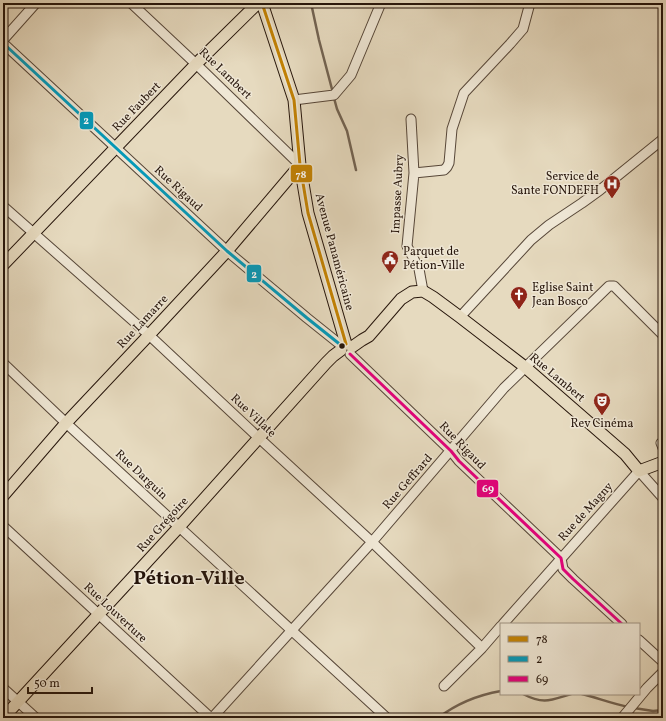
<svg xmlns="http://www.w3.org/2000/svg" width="666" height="721" font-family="Vollkorn,serif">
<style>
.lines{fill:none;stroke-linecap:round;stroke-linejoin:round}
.stream{stroke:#726352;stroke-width:2.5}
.minor-casing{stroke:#564638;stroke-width:11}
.major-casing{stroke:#26150b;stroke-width:13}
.minor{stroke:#efe7d5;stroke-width:9}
.major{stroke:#e6dabf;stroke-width:11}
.bus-1-casing{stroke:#efe7d5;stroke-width:6}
.bus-2-casing{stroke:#efe7d5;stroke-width:6}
.bus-3-casing{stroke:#efe7d5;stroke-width:6}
.bus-1{stroke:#c38203;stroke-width:3}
.bus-2{stroke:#049aba;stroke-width:3}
.bus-3{stroke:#e5007d;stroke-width:3}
.bus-dot{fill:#26150b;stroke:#efe7d5;stroke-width:1.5}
.labels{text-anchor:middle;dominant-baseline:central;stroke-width:3;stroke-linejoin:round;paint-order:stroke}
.street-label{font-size:12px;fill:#26150b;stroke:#efe7d5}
.poi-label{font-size:12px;fill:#26150b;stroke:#efe7d5;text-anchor:start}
.town-label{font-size:20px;font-weight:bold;fill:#26150b;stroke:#efe7d5}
.line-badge{stroke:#efe7d5;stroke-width:1.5}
.badge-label{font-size:11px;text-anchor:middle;font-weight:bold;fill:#fff}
</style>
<rect width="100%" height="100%" fill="#e6dabf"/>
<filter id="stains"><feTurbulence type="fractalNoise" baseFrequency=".005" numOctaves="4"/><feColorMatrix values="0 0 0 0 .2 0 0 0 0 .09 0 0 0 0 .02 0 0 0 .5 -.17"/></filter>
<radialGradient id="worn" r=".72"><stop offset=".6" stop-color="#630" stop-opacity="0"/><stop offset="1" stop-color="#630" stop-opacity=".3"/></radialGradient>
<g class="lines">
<path class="stream" d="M311,3L319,40L333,93
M334,98L337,109L347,131L356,170
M523,694C544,705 551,700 571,694
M582,694C598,698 613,704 629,707
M634,708L653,711L663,710
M438,718C456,704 478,695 501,691"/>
<defs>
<path id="minor" d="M131,3L196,64L300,165
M3,40L36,3
M3,43L227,251L307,318L342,346
M294,100L334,95L351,75L381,3
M411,119L414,173L407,246L419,269L423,291
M414,173L444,170L447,167L449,163L452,129L464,93L510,44L523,29L530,3
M3,206L149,335L259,438L372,542L482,648
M460,317L531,240L549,225L582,203L600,190L663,139
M350,354L451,451L459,461L561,558L563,569L573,579L622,624
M3,363L66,423L387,718
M663,442L661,443L663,448
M3,526L211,718
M503,624L639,471L663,498
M639,640L663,662
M444,686L482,648L501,626
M3,688L36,718
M212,718L372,542L504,388L609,286H614L663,335
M622,718L647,688L663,672"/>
<path id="major" d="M262,3L294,100L300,165L308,213L346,344
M3,265L196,64L258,3
M352,347L362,340L369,336L401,299L412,292L423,291L433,297L460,317L525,367L625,454L639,471L663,462
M3,496L66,423L149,335L227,251L300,165
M3,718L179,527L326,363L333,356L341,350"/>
</defs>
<use href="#minor" class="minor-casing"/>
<use href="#major" class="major-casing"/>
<use href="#minor" class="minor"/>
<use href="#major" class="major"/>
<defs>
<path id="bus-1" d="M262,3L294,100L300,165L308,213L346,344"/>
<path id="bus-2" d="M3,43L227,251L307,318L342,346"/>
<path id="bus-3" d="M350,354L451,451L459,461L561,558L563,569L573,579L622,624"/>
</defs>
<use href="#bus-1" class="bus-1-casing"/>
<use href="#bus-2" class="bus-2-casing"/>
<use href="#bus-3" class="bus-3-casing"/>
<use href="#bus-1" class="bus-1"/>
<use href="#bus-2" class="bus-2"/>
<use href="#bus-3" class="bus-3"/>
</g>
<defs>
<symbol id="hospital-pin" viewBox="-11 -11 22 30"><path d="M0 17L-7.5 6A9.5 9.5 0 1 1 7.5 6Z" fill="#8f2418" stroke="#efe7d5"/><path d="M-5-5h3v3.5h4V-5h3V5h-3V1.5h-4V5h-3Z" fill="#fff"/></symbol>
<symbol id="civic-pin" viewBox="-11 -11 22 30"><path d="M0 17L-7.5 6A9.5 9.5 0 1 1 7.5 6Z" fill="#8f2418" stroke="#efe7d5"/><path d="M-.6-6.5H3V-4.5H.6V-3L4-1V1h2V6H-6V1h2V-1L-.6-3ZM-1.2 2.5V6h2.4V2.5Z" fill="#fff"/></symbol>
<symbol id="church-pin" viewBox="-11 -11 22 30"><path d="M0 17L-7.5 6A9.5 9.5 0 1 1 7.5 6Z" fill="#8f2418" stroke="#efe7d5"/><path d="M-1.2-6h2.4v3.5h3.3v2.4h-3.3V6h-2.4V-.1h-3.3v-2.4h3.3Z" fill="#fff"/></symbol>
<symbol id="theatre-pin" viewBox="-11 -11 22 30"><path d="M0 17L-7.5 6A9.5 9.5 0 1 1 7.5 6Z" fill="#8f2418" stroke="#efe7d5"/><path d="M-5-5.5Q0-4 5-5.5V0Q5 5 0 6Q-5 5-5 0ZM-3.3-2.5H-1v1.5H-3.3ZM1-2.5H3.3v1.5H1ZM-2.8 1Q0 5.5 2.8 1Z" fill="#fff"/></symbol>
</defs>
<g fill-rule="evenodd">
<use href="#hospital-pin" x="602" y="174" width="20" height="27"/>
<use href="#civic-pin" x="380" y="249" width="20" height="27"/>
<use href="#church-pin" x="509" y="285" width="20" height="27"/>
<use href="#theatre-pin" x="592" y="391" width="20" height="27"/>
</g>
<circle class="bus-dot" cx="342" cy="346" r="3.5"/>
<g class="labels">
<g class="street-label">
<text transform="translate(225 74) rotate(44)">Rue Lambert</text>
<text transform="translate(137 107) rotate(-46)">Rue Faubert</text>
<text transform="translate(178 189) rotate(43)">Rue Rigaud</text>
<text transform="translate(398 194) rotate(-87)">Impasse Aubry</text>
<text transform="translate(334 252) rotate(75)">Avenue Panaméricaine</text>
<text transform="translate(143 322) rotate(-47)">Rue Lamarre</text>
<text transform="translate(557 378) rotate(40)">Rue Lambert</text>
<text transform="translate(253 416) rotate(43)">Rue Villate</text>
<text transform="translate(462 446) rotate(46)">Rue Rigaud</text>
<text transform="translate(141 475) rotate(43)">Rue Darguin</text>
<text transform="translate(408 482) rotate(-49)">Rue Geffrard</text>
<text transform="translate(586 512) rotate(-48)">Rue de Magny</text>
<text transform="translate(163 525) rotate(-48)">Rue Grégoire</text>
<text transform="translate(115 613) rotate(43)">Rue Louverture</text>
</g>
<g class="poi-label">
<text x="599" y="177" text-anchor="end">Service de<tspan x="599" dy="14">Sante FONDEFH</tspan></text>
<text x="403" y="252">Parquet de<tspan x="403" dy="14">Pétion-Ville</tspan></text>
<text x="532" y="288">Eglise Saint<tspan x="532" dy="14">Jean Bosco</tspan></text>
<text x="602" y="424" text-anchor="middle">Rev Cinéma</text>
</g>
<g class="town-label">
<text x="189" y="579">Pétion-Ville</text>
</g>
</g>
<g class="line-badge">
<rect x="79" y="111" width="15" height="19" rx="4" fill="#049aba"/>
<rect x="290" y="164" width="23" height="19" rx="4" fill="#c38203"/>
<rect x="246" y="264" width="16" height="19" rx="4" fill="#049aba"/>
<rect x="476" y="479" width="23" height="19" rx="4" fill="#e5007d"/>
</g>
<g class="badge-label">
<text x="86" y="124">2</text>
<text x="301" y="178">78</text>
<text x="254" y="278">2</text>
<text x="488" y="492">69</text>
</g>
<rect width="666" height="721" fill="none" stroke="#e6dabf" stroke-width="16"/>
<rect x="4" y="4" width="658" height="713" fill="none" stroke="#26150b" stroke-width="2"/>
<rect x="8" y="8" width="650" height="705" fill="none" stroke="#26150b"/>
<rect x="500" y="623" width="140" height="72" fill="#efe7d5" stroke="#9f9384"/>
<rect x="508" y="636" width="20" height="6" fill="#c38203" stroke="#9f9384"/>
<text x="536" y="643" font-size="12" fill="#26150b">78</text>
<rect x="508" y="656" width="20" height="6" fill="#049aba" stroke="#9f9384"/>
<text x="536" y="663" font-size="12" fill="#26150b">2</text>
<rect x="508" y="676" width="20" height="6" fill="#e5007d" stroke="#9f9384"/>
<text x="536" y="683" font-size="12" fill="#26150b">69</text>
<path d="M28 687v6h64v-6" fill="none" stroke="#26150b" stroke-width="2"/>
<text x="34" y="687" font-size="12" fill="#26150b" stroke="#efe7d5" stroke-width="3" paint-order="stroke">50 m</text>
<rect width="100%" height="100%" filter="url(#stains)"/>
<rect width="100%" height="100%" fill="url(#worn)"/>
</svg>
